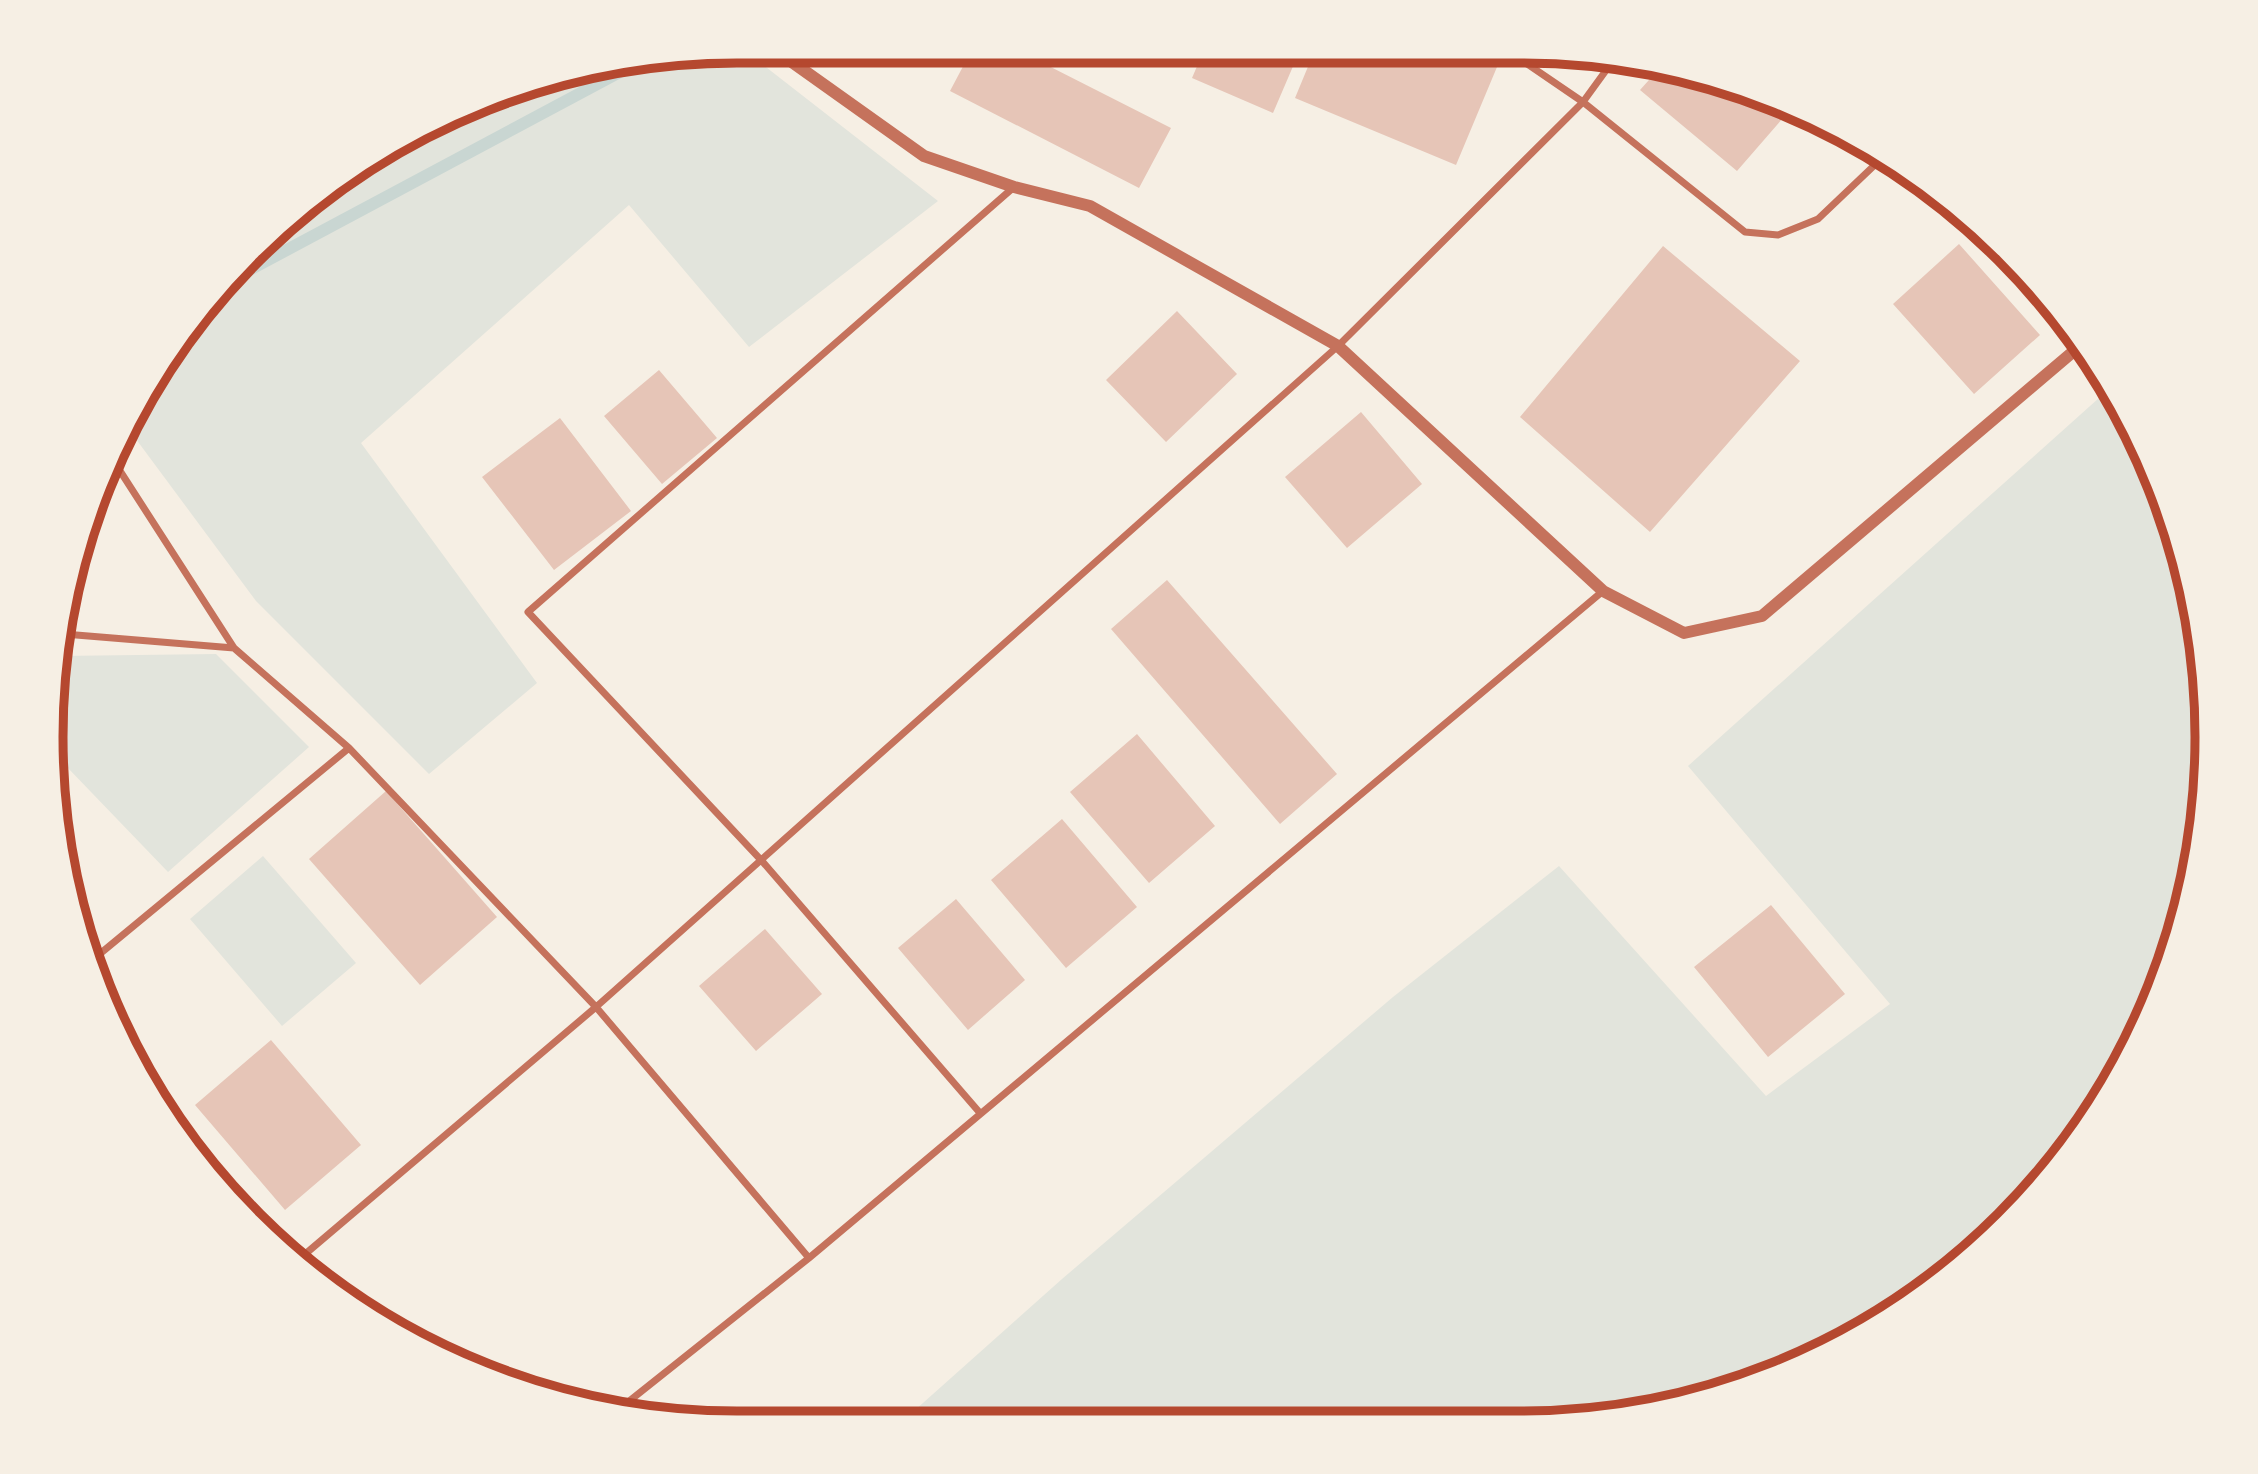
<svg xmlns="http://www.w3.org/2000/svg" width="2258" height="1474" font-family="Karla,sans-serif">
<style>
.green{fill:#e2e4dc}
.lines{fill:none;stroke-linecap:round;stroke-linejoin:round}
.stream{stroke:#c9d6d2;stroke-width:12}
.building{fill:#e6c5b7}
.minor{stroke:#c5725c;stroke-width:7}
.tertiary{stroke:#c5725c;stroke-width:12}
.rim{fill:none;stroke:#b5482f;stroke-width:9}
</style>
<rect width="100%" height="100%" fill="#f6efe4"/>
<path class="green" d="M647,57H753L938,201L749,347L629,205L361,443L537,683L429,774L256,601L127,427L142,394L193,319L355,167L486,102L508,101L511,90L517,87Z
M2109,389L2136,433L2184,559L2206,692L2201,826L2171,957L2116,1080L2037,1189L1939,1281L1825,1352L1698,1400L1565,1422L905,1419L1062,1279L1393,997L1559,866L1766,1096L1890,1004L1688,766Z
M216,654L309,747L168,872L66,766L60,769L52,693L59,656Z
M263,856L356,963L282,1026L190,919Z"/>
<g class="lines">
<path class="stream" d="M238,276L648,57"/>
</g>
<path class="building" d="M968,57H1031L1171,128L1139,188L950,91Z
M1201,57H1297L1273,113L1192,78Z
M1312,57H1472L1497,67L1456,165L1295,98Z
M1657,71L1785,109L1789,111L1737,171L1640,90Z
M1959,244L2040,335L1974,394L1893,304Z
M1663,246L1800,361L1650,532L1520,417Z
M1177,311L1237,374L1166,442L1106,380Z
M659,370L717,438L662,484L604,416Z
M1361,412L1422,484L1347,548L1285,477Z
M560,418L631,511L554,570L482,477Z
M1167,580L1337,774L1280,824L1111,629Z
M1137,734L1215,826L1149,883L1070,792Z
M386,791L497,917L420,985L309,859Z
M1062,819L1137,907L1066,968L991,880Z
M956,899L1025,980L968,1030L898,948Z
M1771,905L1845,994L1768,1057L1694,967Z
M765,929L822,994L756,1051L699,986Z
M271,1040L361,1145L285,1210L195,1105Z"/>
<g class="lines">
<path class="minor" d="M1517,57L1583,102L1745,232L1778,235L1818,219L1881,159
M113,460L234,648L349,748L596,1007L809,1258
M64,634L234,648
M90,962L349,748
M980,1113L762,861L528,612L1014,187
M297,1261L596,1007L1338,346L1583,102L1615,58
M618,1410L809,1258L1603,591"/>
<path class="tertiary" d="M785,57L924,156L1014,187L1090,206L1338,346L1603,591L1684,633L1762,616L2081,345"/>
</g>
<path d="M0 0H2258V1474H0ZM737 63H1521A674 674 0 0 1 2195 737V737A674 674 0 0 1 1521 1411H737A674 674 0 0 1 63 737V737A674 674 0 0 1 737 63Z" fill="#f6efe4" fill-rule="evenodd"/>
<path class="rim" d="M737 63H1521A674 674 0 0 1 2195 737V737A674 674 0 0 1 1521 1411H737A674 674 0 0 1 63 737V737A674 674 0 0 1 737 63Z"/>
</svg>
